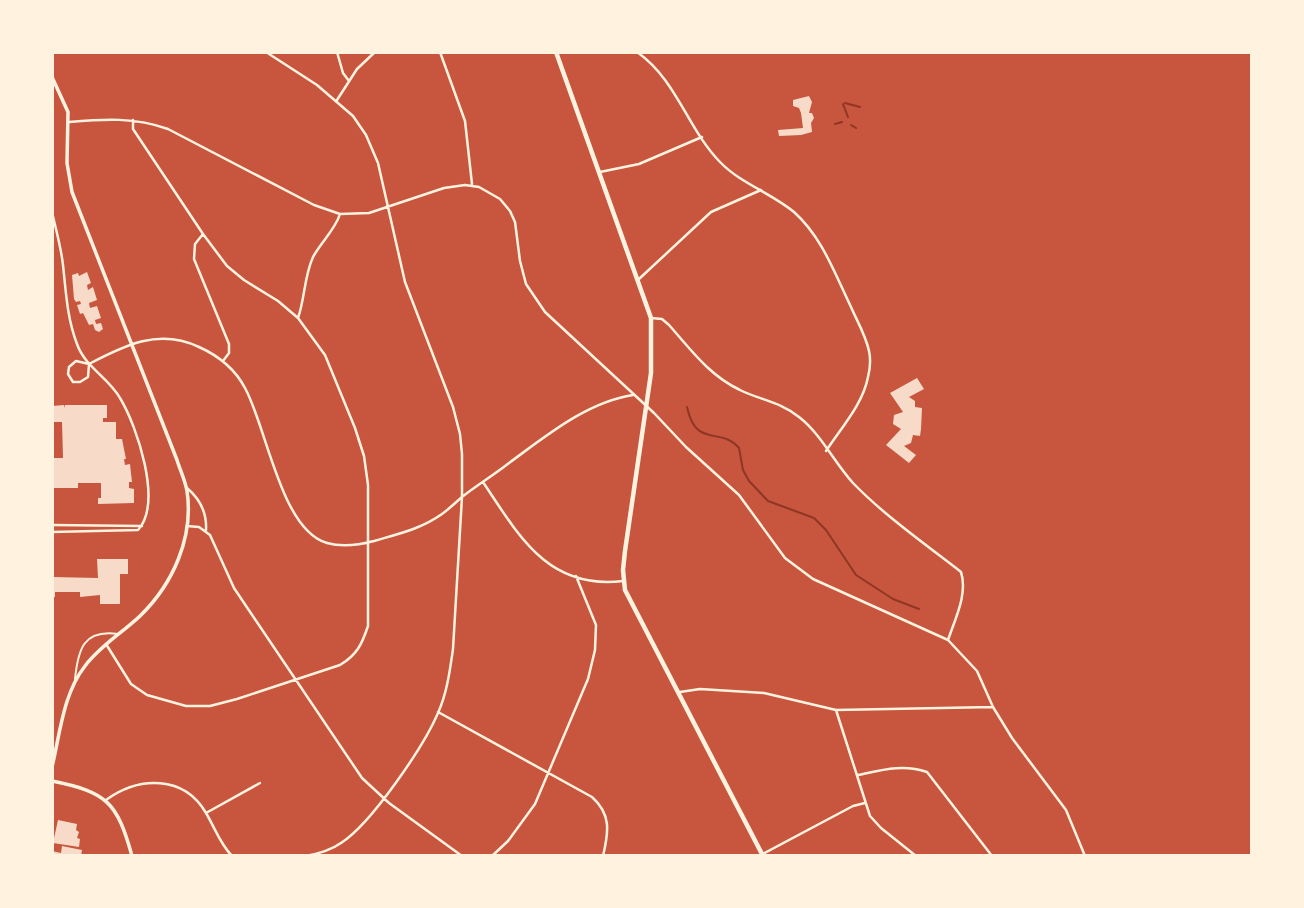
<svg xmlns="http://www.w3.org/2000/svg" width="1304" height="908" font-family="Commissioner,sans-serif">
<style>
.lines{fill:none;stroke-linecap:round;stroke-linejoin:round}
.stream{stroke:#8f3625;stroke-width:2}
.building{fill:#f7dbc8}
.service{stroke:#fff3e0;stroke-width:2}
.minor{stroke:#fff3e0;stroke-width:2.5}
.tertiary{stroke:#fff3e0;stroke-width:3.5}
.secondary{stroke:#fff3e0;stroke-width:4.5}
</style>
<rect width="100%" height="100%" fill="#c8553d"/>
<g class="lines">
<path class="stream" d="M845,103L860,107
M843,104L848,117
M835,124L842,122
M851,125L856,128
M687,407C696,449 720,426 739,448L743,470L749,481L768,501L814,518L826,530L856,575L893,599L919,609"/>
</g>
<path class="building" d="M809,96L812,102L809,113H812L814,118L811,123L812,132L801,135L779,136L778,130L803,128L801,113L799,108L793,106V100Z
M87,272L91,283L87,285L88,290L93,287L97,300L89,303L90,308L97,306L101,318L95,320L96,324L101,323L103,329L99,332L95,330L93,324L89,325L83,313L80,314L77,305L81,304L80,301L76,302L74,299L72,275L78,273L79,276Z
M917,378L924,389L909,397L915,401V407L922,408L921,429L920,436L913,435L911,443L904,446L916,455L909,463L886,445L901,429L893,424L894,415L903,412L890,393Z
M64,405L65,408V405H107V418H103V422H116V439H122L126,459H124L125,465L130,464L132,482H129V488L134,489V503L98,504V498H101V483H78V488H54V458H63L62,422H52V406Z
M97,559H128V574H120V604H100V595L80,597V592H55V597H52V577L98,578Z
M58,820L77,824L76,830L79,832L77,838L80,839L79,847L53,843Z
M62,846L82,850L81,856H52V851L61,853Z"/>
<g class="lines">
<path class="service" d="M75,679C78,650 83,629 118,634"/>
<path class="minor" d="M266,52L317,85L353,116L366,135L378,163L405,282L453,407L460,434L462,454V497L453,649C450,670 447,693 438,713C424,746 371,824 341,843C331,850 318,854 305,856
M337,52L343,73L349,81
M440,52L465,121L472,184
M637,52C677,80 687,128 720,162C740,183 771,193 794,212C822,237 835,274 851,307C857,321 866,336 869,351C871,360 870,369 868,377C863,404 841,428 826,451
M337,100L357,69L375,52
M69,122C104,119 135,117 168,129L314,205L340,214L369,213L444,188L465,185L479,187L500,199L510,211L515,222L520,261L526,284L545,312L654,413L686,447L739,495L785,558L813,579L948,640L977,671L993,707L1012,738L1066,810L1085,856
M600,172L639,164L702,137
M52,212C56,230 61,247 63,265C66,292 67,318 77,344C85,367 109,378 120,398C137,426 163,503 138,530L52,532
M203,234L195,244L194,259L229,344V353L223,361
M639,279L711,212L761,190
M298,318C305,298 304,277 313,257C321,242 335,230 340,214
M651,318L662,319L669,325C691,350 710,376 740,390C760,400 781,402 799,417C821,434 834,462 853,483C885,516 925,544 961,572C968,594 955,619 948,640
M76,361L89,364L88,377L80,382H73L68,374L69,367Z
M89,364C125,345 159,328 199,347C219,356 235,369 245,388C267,428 281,530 327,543C341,547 359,545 374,541C398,534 421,529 442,514C449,509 455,503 462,497C477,485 494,475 509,463C546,436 587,402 633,395
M483,482C519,536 548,590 623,581
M187,488C200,499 207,513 206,530
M52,525L142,526
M187,526L199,527L210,535L234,588L362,778L389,803L462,856
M106,644L131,684L147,695L186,706H210L237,699L340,665C357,655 362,644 368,626V485L364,456L355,428L325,355L298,318L278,301L244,280L227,266L203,234L133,129V120
M680,692L700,689L764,693L836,710L993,707
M836,710L870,816L881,828L916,856
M438,712L592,797C611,814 609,831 603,856
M858,775C882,770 903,764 927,772L992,856
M106,800C139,776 184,775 206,813C215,828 220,844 232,856
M206,813L260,783
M492,856L508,841L535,804L588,679L595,650L596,625L576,576
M759,856L853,806L865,803"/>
<path class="tertiary" d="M52,77L68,112L67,163L72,192L177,460C180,470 185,480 187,491C194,537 173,584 140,616C122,633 100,646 85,666C63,694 60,734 52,767
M52,781C107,792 117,802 132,856"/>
<path class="secondary" d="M556,52L651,318V373L625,551L623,570L625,590L763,856"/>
</g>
<rect width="1304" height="908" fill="none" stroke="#fff3e0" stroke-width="108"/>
</svg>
